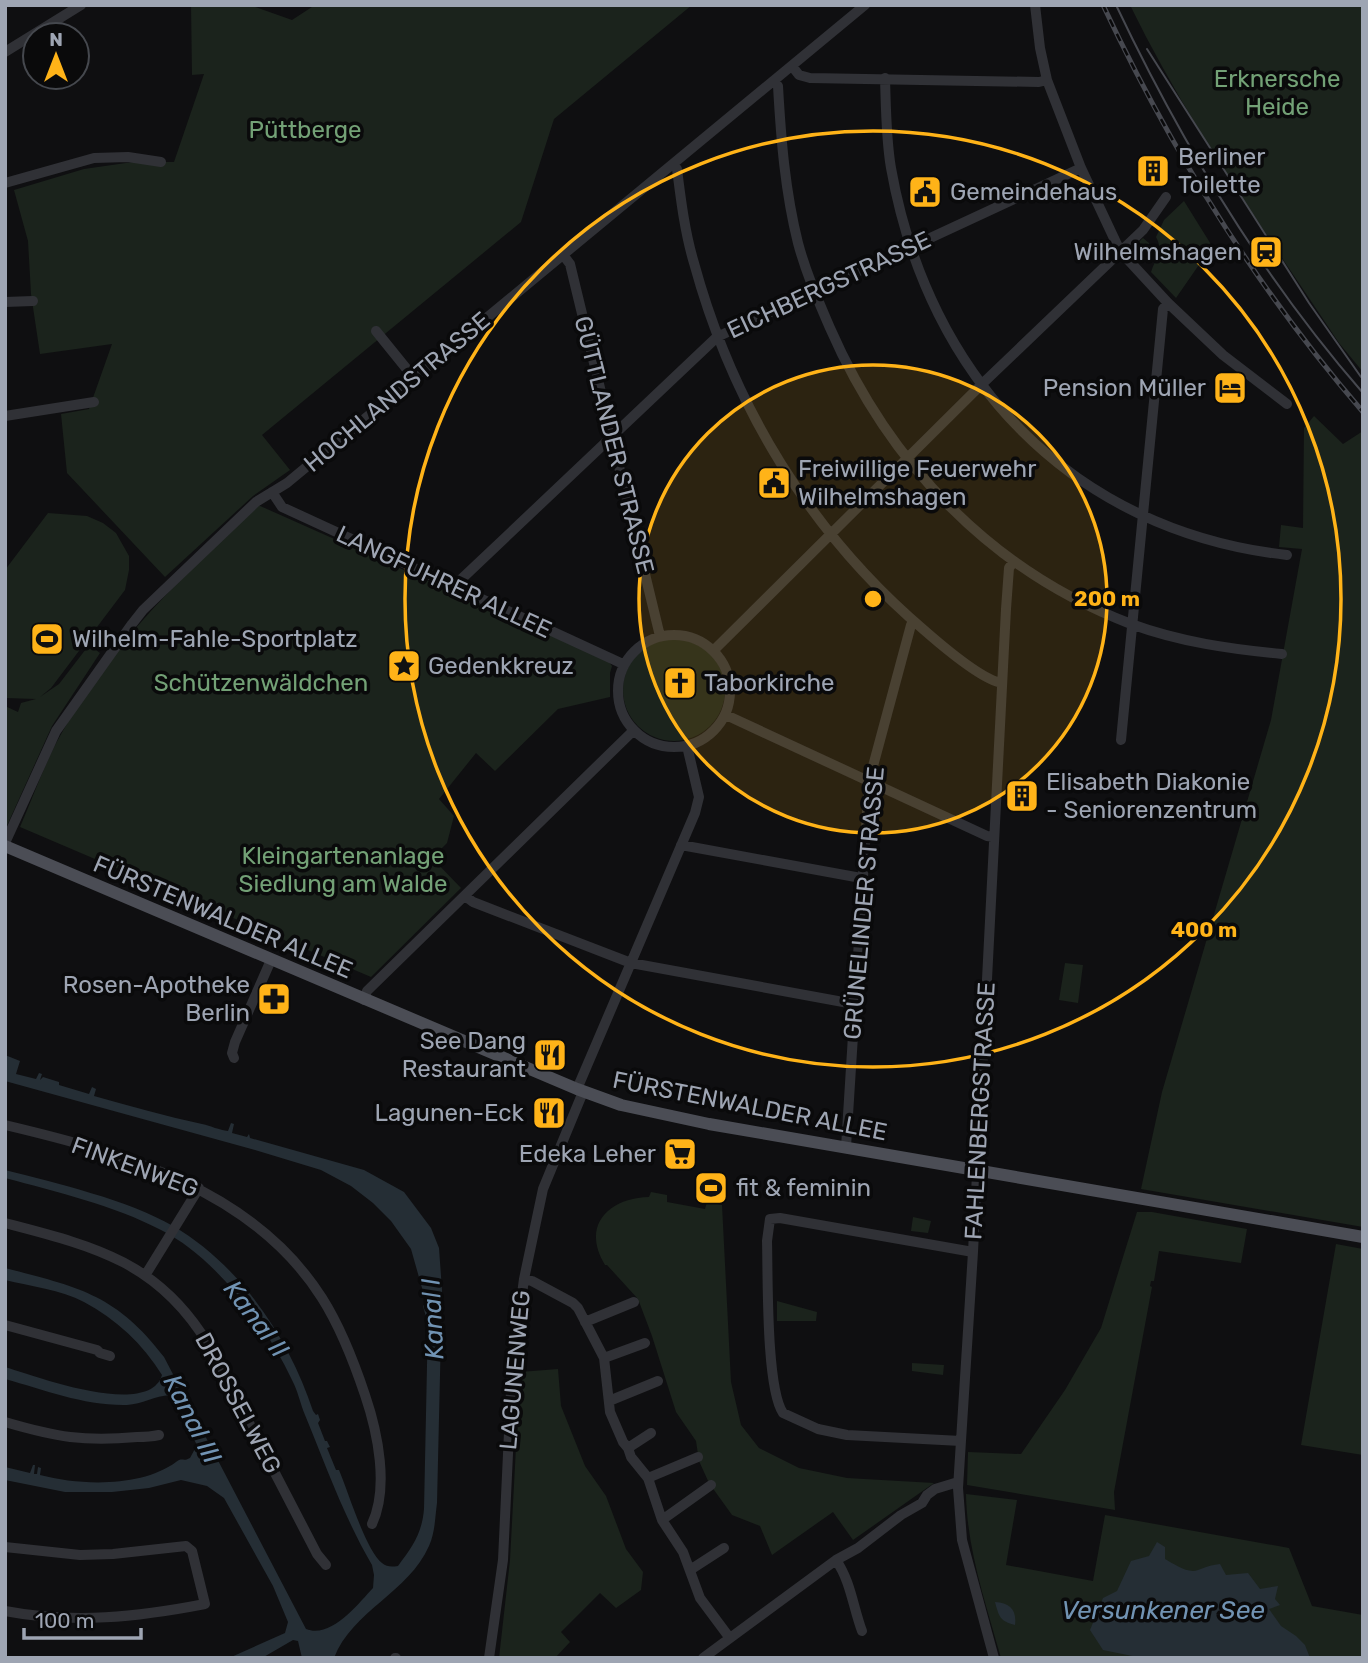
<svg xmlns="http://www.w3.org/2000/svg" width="1368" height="1663" font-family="Rubik,sans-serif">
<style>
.green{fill:#1b231c}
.water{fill:#252e35}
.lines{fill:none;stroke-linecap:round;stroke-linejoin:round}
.minor{stroke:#303136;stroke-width:10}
.major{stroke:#4b4d55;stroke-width:12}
.tram{stroke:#46484f;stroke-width:2}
.rail-casing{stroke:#46484f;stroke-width:5}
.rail{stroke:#0a0a0b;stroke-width:2.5;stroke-dasharray:8;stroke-linecap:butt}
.ring{fill:none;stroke:#ffb318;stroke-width:3.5}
.labels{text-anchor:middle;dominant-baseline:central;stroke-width:7;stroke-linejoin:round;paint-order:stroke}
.park-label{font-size:24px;fill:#73a176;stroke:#0a0a0b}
.poi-label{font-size:24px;fill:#9ea5b3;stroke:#0a0a0b;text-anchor:start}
.street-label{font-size:24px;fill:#9ea5b3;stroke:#0a0a0b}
.water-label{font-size:26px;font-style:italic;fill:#7193b3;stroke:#0a0a0b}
.centre{fill:#ffb318;stroke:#0a0a0b;stroke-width:3.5}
.ring-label{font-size:21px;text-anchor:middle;font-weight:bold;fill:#ffb318;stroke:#0a0a0b;stroke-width:7;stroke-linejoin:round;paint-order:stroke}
</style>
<rect width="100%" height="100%" fill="#0f0f11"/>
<path class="green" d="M191,5H250L292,20L315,5H692L554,119L521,222L262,435L290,470L253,496L165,577L67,473L61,414L89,409L112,344L40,354L31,294L28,241L14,190L84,169L133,162H174L204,74L192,75Z
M1130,5H1363V372L1339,343C1266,233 1188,124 1130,5Z
M1184,201L1212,246L1176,298L1151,272C1155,259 1164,251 1156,237L1164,220Z
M1143,238L1149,243V254L1141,261H1136L1128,252Z
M1314,416L1343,444L1363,431V1227L1141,1189L1162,1092L1271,720L1302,549L1279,547L1281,525L1303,528L1304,428Z
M258,505L608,661L612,666L610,673V697L558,709L495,771L476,753L439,799L454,816L447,843L432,858L461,888L371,977L20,827C34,795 46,759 64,729C116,638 183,576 258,505Z
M48,513L87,516L103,523L116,533L129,556V570L125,590L51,688L40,697L59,684L89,645L100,653L52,726L5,830V706L18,712L21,703L36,699L5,698V570Z
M623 690a51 51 0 1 1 102 0a51 51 0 1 1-102 0Z
M1065,963L1083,965L1078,1003L1059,1000Z
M651,1192L667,1195V1202L705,1209L707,1202L722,1205L731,1382L741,1425L759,1448L799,1468L847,1478L934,1483L853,1540L833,1512L772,1555L760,1526L732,1515L709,1483L699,1461L696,1441L676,1412L652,1336L638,1299L607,1265H605C581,1226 608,1198 649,1197Z
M1137,1212H1152L1247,1229L1241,1263L1159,1251L1154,1281H1151L1150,1286L1152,1287L1114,1492L1115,1510L967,1485L968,1452L1021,1454L1065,1390L1101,1328Z
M913,1217L931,1221L928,1233L911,1231Z
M1336,1244L1363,1249V1455L1301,1445Z
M777,1301L817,1312L816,1321H777Z
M912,1363L944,1365L943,1375L912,1371Z
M558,1369L561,1406L585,1466L606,1496L626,1549L643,1572L641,1590L616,1608L600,1593L561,1632L570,1642L555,1658H499L510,1560L520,1372Z
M966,1494L1017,1500L1006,1565L1093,1581L1105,1515L1289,1548L1312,1606L1363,1615V1658H1001C986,1604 967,1550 966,1494Z"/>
<path class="water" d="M5,1055L20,1061L16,1074L36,1079L39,1073L42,1074L40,1080L43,1077L59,1082V1085L89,1094L92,1087L96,1089L94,1096C130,1106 165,1116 202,1124C211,1126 219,1130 228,1131L231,1123L234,1124L232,1133L247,1137L249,1134L250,1138L364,1170L404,1192L431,1228L439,1248L442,1290L437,1503C435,1518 435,1533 429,1546C409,1592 352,1611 334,1658H302L298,1641L293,1640L262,1658H229L285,1633L288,1622L273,1586L224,1498L207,1486L181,1480L149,1488L112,1492H65L5,1480V1467L30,1473L33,1465H35L34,1474H37L38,1467L41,1468L40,1475C82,1486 142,1487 176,1462C182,1457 183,1462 190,1458L197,1445L170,1395C155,1396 142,1404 127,1405C85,1406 45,1390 5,1379V1367C35,1376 149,1419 162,1375C143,1344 116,1319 84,1302C61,1290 30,1286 5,1280V1268C78,1287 116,1294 164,1357L306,1629C331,1639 358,1604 373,1588L374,1575L372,1565C344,1517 326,1466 305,1415C300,1403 298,1391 292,1380C267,1326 215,1257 161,1230C113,1205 57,1192 5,1178V1170C56,1183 128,1200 173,1226C240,1265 289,1338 313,1411L316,1415L318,1414L320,1420L318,1423L325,1441H327L330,1447L327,1448L336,1470H339C348,1491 366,1551 382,1563C387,1567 391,1567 398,1566C412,1547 422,1534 424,1509L428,1318L426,1317L423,1306L426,1302L411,1249L391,1221L373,1203L351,1186L321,1170L255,1150L5,1081Z
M1157,1542L1165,1547V1559C1174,1564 1188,1574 1198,1570C1206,1567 1211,1565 1220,1564L1226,1575L1248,1573L1260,1589L1278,1586L1275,1599L1280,1605L1269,1609L1281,1626L1296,1636L1305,1645L1310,1658H1142L1103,1650L1090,1630L1103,1598L1117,1591L1131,1561L1149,1556Z
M995,1602C1010,1603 1017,1610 1015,1625C1000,1621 999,1617 995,1602Z"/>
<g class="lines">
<path class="minor" d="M1035,5L1040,48L1047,80L1081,168L1120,251L1168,303L1223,355L1287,404
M5,52L81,5
M792,66L799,75L810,78L1039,82L1047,80
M885,78C886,108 886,139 891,168C928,378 1072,531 1287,555
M774,81L778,86C781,139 785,191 798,243C806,273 818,300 830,328C889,463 991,571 1131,624C1180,642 1230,649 1282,654
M673,164L677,169C681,201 685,233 694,263C733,406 811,534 924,630C940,644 982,680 1002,683
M5,183L94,158L128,157L161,162
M564,256L570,264L660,636
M5,302L33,301
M376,331L414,378
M5,416L94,402
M272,492L282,507L623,664
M453,587L717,337L1081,168
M618 691a56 56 0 1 1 112 0a56 56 0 1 1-112 0Z
M714,650L981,385L1143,230L1166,197
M726,715L987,836L994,837
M1121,740L1163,309L1168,303
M5,843L56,731L132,624L143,610L256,502L287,483L865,5
M681,845L861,878
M465,896L473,902L631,963L854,1004
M364,1000L367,991L633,731
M234,1058L232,1053L235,1042L271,960
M577,1089L695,813L699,797L687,746
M5,1125C123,1153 253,1189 322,1298C341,1328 354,1362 365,1395C378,1433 389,1488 372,1524
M846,1147L869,781L911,625L914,622
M5,1223C93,1246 158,1261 208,1344L317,1554L326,1565
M146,1274L199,1188
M524,1279L532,1281L573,1303L578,1308L604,1358L610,1412L623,1442L628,1448L631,1457L648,1478L662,1520L683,1552L700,1598L729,1637
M585,1322L634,1302
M5,1325L97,1350L100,1353L110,1356
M604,1358L645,1343
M609,1401L658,1381
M5,1422C56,1437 84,1442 137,1437C145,1437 150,1437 159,1435
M961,1441L847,1435L818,1429L783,1413C766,1388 768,1276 767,1241L770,1219L780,1218L973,1252
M628,1448L651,1433
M648,1478L698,1457
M662,1520L711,1485
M5,1547L80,1555L113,1554L186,1546L192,1551L205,1604C138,1617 73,1624 5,1611
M836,1560C851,1582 853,1607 862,1631
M690,1570L724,1548
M395,1658H396
M489,1658L503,1560L512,1369L524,1279L543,1189L583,1092
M703,1658L836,1560L858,1548L901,1515L922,1503L927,1495L935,1489L958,1482
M994,1658L962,1540L958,1488L973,1252L1006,609L1009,568L1014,561"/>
<path class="major" d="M5,846L577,1089L621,1105L709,1124L1363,1237"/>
<path class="tram" d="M1116,5C1182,144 1262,277 1363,393
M1147,49L1309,303L1361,377"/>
<defs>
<path id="rail" d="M1103,5C1172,152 1257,289 1363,412"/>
</defs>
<use href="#rail" class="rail-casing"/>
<use href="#rail" class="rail"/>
</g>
<circle cx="873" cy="599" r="234" fill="#ffb318" fill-opacity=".12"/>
<g class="ring">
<circle cx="873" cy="599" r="234"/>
<circle cx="873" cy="599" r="468"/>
</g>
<defs>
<symbol id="building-square" viewBox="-11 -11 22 22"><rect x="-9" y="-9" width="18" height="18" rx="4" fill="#ffb318" stroke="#0a0a0b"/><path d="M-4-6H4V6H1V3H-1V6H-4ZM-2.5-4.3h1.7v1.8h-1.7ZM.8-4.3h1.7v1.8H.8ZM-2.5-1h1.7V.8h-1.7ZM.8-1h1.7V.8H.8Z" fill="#111"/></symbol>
<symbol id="civic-square" viewBox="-11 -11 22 22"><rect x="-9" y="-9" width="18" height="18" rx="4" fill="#ffb318" stroke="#0a0a0b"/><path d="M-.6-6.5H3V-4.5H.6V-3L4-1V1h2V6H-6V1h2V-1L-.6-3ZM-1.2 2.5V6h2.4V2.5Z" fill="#111"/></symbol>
<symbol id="station-square" viewBox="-11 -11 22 22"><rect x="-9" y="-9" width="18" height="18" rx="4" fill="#ffb318" stroke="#0a0a0b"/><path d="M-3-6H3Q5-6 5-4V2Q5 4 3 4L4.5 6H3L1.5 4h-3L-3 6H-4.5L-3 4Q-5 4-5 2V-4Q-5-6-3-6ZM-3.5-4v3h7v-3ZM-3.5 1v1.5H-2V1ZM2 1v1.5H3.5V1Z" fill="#111"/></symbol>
<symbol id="hotel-square" viewBox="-11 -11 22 22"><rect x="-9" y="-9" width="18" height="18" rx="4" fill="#ffb318" stroke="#0a0a0b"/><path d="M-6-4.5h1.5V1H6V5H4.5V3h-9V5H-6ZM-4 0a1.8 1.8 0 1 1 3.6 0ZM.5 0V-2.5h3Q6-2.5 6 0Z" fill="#111"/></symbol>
<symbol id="stadium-square" viewBox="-11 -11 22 22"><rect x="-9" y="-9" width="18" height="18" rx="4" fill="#ffb318" stroke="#0a0a0b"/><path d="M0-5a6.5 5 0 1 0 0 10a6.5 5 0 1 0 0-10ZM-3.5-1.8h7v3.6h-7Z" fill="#111"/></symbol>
<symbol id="sight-square" viewBox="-11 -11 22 22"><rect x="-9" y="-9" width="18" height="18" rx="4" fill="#ffb318" stroke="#0a0a0b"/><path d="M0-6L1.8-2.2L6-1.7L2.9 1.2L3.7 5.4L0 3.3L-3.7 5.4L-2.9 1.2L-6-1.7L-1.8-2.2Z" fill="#111"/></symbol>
<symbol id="church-square" viewBox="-11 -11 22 22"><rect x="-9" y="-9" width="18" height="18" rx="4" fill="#ffb318" stroke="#0a0a0b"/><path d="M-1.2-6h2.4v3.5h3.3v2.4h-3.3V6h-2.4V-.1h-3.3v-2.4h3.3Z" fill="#111"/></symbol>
<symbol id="pharmacy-square" viewBox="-11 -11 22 22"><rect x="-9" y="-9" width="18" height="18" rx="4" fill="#ffb318" stroke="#0a0a0b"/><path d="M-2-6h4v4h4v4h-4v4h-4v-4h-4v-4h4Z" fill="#111"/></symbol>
<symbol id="restaurant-square" viewBox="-11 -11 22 22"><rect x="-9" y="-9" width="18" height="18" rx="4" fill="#ffb318" stroke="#0a0a0b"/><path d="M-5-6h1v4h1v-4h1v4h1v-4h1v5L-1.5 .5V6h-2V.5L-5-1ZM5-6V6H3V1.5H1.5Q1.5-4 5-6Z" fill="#111"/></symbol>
<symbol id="supermarket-square" viewBox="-11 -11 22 22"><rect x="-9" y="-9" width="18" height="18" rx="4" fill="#ffb318" stroke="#0a0a0b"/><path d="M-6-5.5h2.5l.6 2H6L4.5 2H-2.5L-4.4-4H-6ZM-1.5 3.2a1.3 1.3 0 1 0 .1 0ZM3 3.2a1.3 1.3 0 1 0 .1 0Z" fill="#111"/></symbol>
</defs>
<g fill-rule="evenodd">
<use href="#building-square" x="1134" y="152" width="38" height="38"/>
<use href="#civic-square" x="906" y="173" width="38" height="38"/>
<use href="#station-square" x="1247" y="233" width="38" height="38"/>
<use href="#hotel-square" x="1211" y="369" width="38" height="38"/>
<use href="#civic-square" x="755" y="464" width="38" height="38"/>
<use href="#stadium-square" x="28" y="620" width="38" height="38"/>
<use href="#sight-square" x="385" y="647" width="38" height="38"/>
<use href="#church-square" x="661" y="664" width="38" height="38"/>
<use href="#building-square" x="1003" y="777" width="38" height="38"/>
<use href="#pharmacy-square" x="255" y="980" width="38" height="38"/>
<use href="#restaurant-square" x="531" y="1036" width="38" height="38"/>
<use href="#restaurant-square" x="530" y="1094" width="38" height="38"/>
<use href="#supermarket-square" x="661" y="1135" width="38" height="38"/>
<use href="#stadium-square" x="692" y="1169" width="38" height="38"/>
</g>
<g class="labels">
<g class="park-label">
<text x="1277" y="79">Erknersche<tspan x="1277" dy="28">Heide</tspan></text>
<text x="305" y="130">Püttberge</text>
<text x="261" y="683">Schützenwäldchen</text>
<text x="343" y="856">Kleingartenanlage<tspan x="343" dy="28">Siedlung am Walde</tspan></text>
</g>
<g class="poi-label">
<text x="1178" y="157">Berliner<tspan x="1178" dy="28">Toilette</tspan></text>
<text x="950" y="192">Gemeindehaus</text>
<text x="1242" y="252" text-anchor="end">Wilhelmshagen</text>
<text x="1206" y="388" text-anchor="end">Pension Müller</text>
<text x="798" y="469">Freiwillige Feuerwehr<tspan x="798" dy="28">Wilhelmshagen</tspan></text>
<text x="72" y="639">Wilhelm-Fahle-Sportplatz</text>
<text x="428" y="666">Gedenkkreuz</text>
<text x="704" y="683">Taborkirche</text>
<text x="1046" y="782">Elisabeth Diakonie<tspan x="1046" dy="28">- Seniorenzentrum</tspan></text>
<text x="250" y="985" text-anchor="end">Rosen-Apotheke<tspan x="250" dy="28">Berlin</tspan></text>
<text x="526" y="1041" text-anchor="end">See Dang<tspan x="526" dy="28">Restaurant</tspan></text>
<text x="524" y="1113" text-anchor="end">Lagunen-Eck</text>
<text x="656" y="1154" text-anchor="end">Edeka Leher</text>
<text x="736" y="1188">fit &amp; feminin</text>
</g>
<g class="street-label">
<text transform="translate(829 285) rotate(-25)">EICHBERGSTRASSE</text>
<text transform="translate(397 392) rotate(-40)">HOCHLANDSTRASSE</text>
<text transform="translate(614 445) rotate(76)">GÜTTLANDER STRASSE</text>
<text transform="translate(444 582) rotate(25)">LANGFUHRER ALLEE</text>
<text transform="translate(864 903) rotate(-85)">GRÜNELINDER STRASSE</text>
<text transform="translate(223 917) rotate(23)">FÜRSTENWALDER ALLEE</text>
<text transform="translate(750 1106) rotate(11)">FÜRSTENWALDER ALLEE</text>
<text transform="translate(980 1111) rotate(-87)">FAHLENBERGSTRASSE</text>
<text transform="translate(135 1167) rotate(20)">FINKENWEG</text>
<text transform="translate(515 1370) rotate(-85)">LAGUNENWEG</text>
<text transform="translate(238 1403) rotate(62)">DROSSELWEG</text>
</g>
<g class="water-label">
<text transform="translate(256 1319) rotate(53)">Kanal II</text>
<text transform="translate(433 1319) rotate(-93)">Kanal I</text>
<text transform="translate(192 1419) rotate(63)">Kanal III</text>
<text x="1163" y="1610">Versunkener See</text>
</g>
</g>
<circle cx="873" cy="599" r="10" class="centre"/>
<g class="ring-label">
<text x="1107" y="606">200 m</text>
<text x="1204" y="937">400 m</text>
</g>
<rect width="1368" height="1663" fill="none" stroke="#9ea5b3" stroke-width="14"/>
<g transform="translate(56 56)"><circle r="33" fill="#0a0a0b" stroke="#45484e" stroke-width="2"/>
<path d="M0-5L12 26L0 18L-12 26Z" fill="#ffb318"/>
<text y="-10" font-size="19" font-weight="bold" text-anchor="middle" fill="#9ea5b3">N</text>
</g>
<path d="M24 1628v10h117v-10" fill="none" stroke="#9ea5b3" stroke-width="3.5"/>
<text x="35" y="1628" font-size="21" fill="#9ea5b3" stroke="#0a0a0b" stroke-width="5" paint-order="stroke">100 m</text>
</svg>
